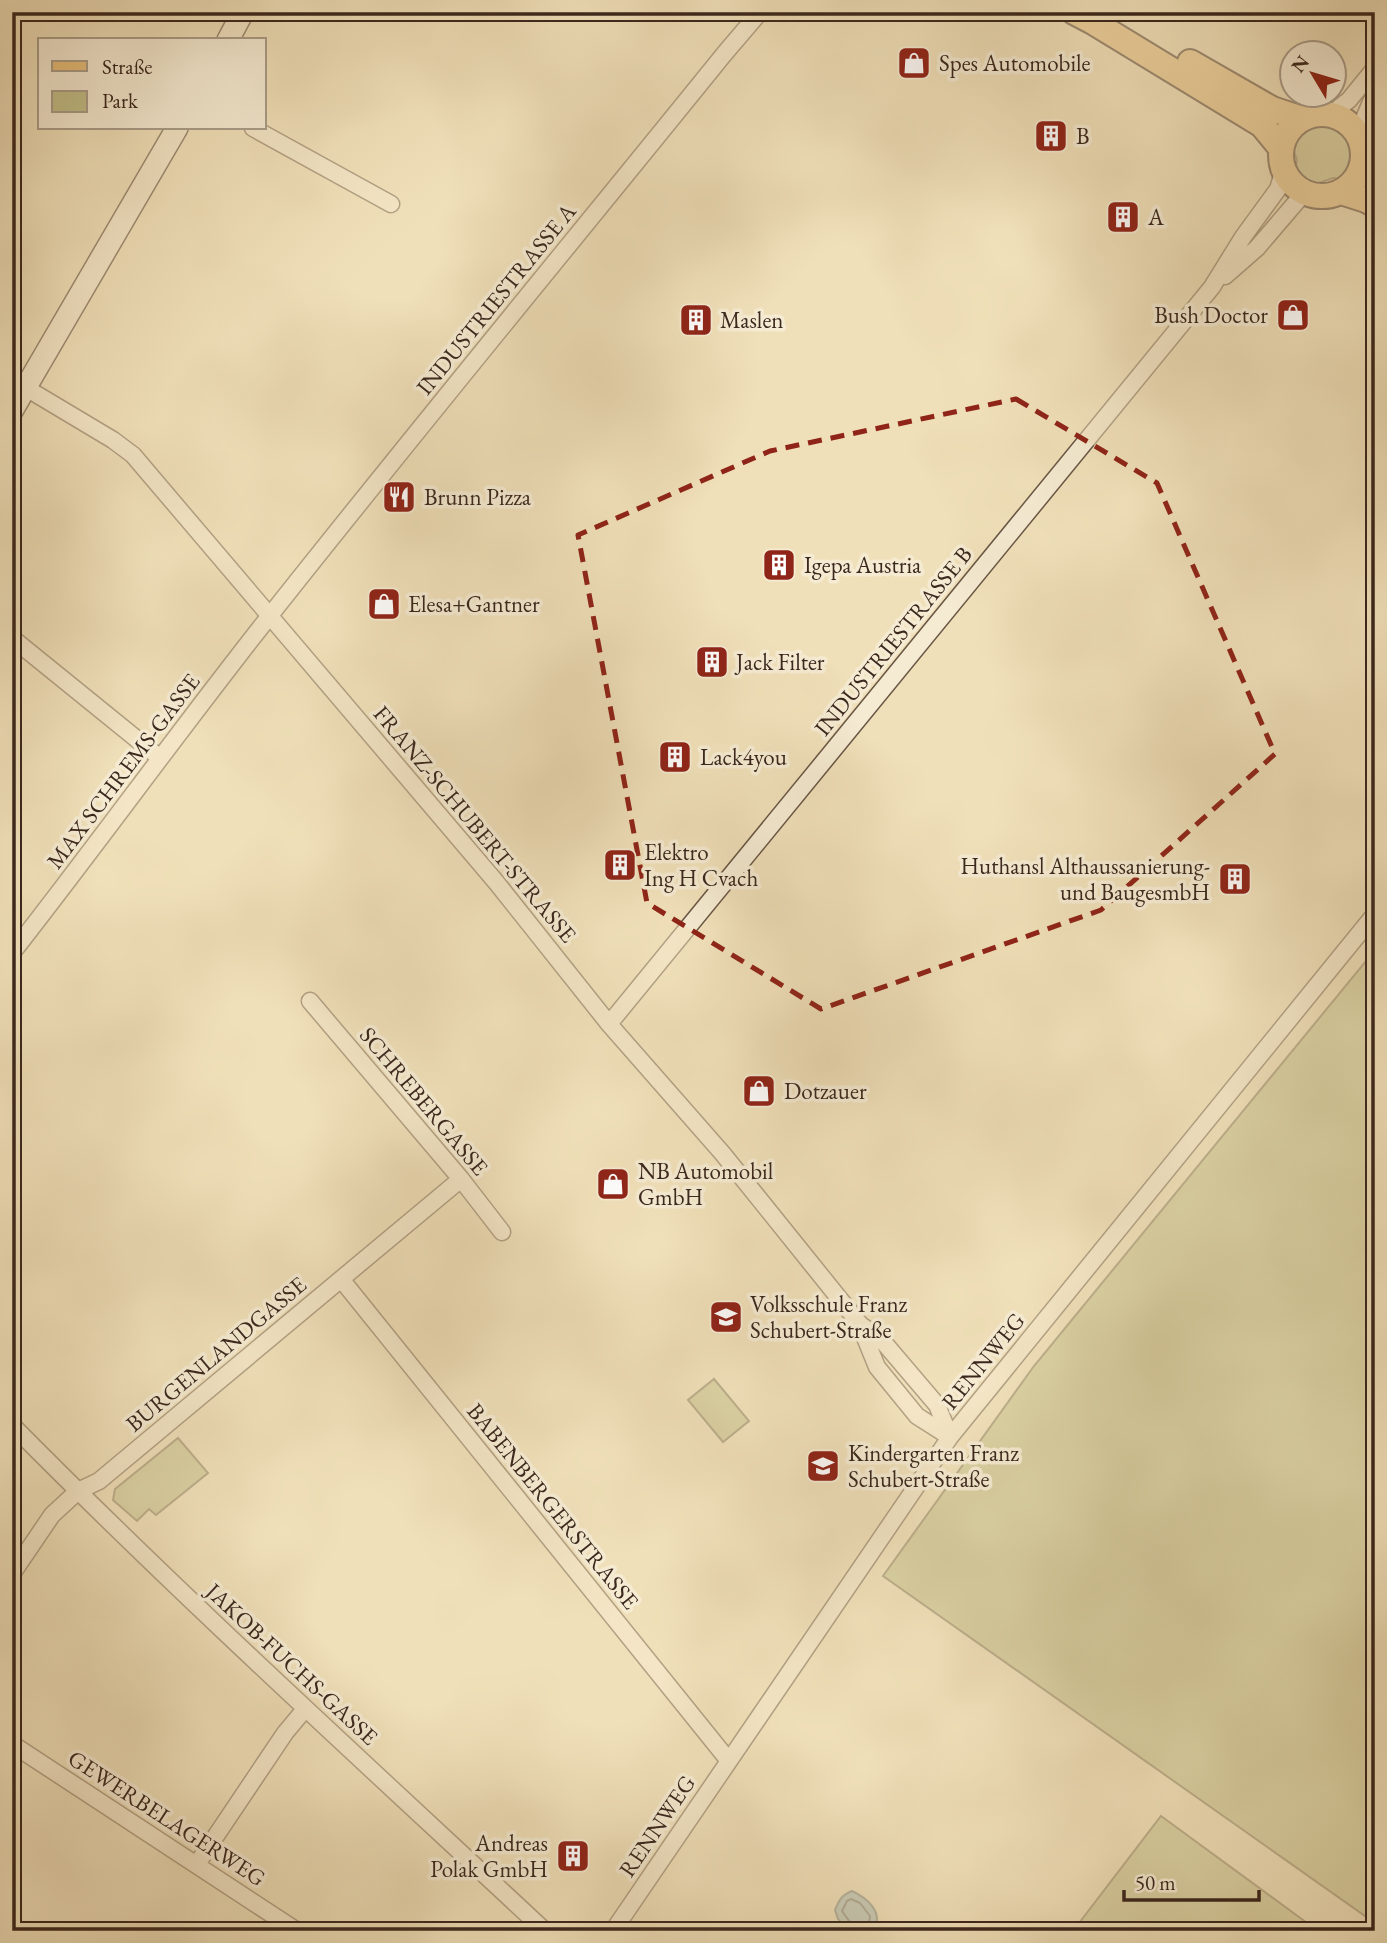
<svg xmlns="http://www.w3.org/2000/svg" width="1387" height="1943" font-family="'EB Garamond',serif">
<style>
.green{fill:#c2c08a;stroke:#7e7454;stroke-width:2}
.water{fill:#9fbaba;stroke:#777f7b;stroke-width:2}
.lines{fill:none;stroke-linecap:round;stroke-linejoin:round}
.shore{stroke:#6c706c;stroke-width:2}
.street-casing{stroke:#685544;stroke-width:19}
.secondary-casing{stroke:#3a271d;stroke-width:24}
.primary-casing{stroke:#3a271d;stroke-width:28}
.street{stroke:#f5ebd2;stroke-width:16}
.secondary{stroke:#f5ebd2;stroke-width:21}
.primary{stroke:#e8c07c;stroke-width:24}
.marked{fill:none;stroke:#8f2418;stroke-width:5;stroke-dasharray:14 9;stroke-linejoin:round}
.labels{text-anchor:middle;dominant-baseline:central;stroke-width:7;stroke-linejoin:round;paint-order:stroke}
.poi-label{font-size:23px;fill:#3a271d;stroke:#f5ebd2;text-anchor:start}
.street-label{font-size:23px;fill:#3a271d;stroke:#f5ebd2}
</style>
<rect width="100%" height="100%" fill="#f0e0b9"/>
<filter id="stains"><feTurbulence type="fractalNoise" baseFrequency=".00286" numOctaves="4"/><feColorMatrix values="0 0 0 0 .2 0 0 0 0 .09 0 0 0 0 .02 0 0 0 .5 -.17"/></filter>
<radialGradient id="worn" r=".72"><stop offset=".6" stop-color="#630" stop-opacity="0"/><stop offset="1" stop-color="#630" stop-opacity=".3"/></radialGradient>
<path class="green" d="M1318,123C1352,122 1367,156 1340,179L1333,178L1316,184L1301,177L1295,169C1298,161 1297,156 1292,150C1296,135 1303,128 1318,123Z
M1375,950V1923L883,1576L1034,1366Z
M714,1379L749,1421L723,1442L688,1400Z
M178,1438L208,1473L156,1515L149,1509L137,1521L113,1500L115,1489Z
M1161,1816L1318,1931H1073Z"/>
<path class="water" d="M852,1891C867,1898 884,1912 874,1930L849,1931L838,1919L835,1910C839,1900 842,1895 852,1891Z"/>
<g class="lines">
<path class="shore" d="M853,1931L852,1925L842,1911L847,1901L851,1899L860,1903L870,1916L868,1931"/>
<defs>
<path id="street" d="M1331,114L1349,100L1375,68
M253,128L391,204
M1358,133L1371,102L1375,97
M1225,276L1257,248L1304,193
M26,388L113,440L133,455L496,882L609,1024L723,1154L859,1323L877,1367L917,1416L950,1437
M12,638L160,758
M12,953C99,842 181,728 268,618C418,428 573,241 725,53L760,12
M310,1001L461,1179L502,1232
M609,1024L1212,287L1243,237L1278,189L1284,170
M341,1279L729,1761
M859,1324L880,1338L937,1405L950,1437
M12,1425C184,1599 366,1764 545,1931
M12,1574L52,1515L78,1491L99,1481L461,1179
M12,1744L297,1931
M197,1864L285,1733L305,1709
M613,1931L950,1437L1375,914"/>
<path id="secondary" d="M228,40L243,12
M12,411L177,128"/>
<path id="primary" d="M1074,12L1093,22L1262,125L1281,148
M1190,62L1272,109L1302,119
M1281 155a41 41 0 1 1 82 0a41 41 0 1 1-82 0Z
M1341,192L1366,200L1375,205"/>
</defs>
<use href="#street" class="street-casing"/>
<use href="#secondary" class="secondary-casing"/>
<use href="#primary" class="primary-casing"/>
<use href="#street" class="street"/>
<use href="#secondary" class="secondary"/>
<use href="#primary" class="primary"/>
</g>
<path d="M0 0H1387V1943H0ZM1016,399L1157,483L1275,754L1101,910L821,1009L647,903L578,535L770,451Z" fill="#f0e0b9" fill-opacity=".55" fill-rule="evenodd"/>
<path class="marked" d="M1016,399L1157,483L1275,754L1101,910L821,1009L647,903L578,535L770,451Z"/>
<defs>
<symbol id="shop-square" viewBox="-11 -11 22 22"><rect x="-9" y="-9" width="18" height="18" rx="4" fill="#8f2418" stroke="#f5ebd2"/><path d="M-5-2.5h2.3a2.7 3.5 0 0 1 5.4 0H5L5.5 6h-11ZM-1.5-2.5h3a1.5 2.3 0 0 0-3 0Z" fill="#fff"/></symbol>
<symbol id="building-square" viewBox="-11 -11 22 22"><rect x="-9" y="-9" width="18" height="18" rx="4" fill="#8f2418" stroke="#f5ebd2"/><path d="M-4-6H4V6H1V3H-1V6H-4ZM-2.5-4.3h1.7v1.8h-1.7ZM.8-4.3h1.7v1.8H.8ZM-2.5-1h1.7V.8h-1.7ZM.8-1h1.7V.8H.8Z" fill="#fff"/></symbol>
<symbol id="restaurant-square" viewBox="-11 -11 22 22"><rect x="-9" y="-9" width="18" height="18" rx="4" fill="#8f2418" stroke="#f5ebd2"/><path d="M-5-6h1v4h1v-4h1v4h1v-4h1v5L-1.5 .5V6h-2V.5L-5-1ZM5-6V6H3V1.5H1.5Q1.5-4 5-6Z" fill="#fff"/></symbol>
<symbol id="school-square" viewBox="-11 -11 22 22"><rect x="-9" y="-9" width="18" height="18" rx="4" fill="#8f2418" stroke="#f5ebd2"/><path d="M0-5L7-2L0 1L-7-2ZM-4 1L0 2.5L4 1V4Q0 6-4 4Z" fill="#fff"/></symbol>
</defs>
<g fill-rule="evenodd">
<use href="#shop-square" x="895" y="44" width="38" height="38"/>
<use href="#building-square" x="1032" y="117" width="38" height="38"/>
<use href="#building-square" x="1104" y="198" width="38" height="38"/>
<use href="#shop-square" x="1274" y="296" width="38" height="38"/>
<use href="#building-square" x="677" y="301" width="38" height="38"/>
<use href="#restaurant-square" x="380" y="478" width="38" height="38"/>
<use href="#building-square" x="760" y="546" width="38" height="38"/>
<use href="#shop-square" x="365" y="585" width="38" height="38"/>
<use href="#building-square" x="693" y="643" width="38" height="38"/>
<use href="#building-square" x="656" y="738" width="38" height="38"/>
<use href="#building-square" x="601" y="846" width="38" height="38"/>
<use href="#building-square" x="1216" y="860" width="38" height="38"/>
<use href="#shop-square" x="740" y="1072" width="38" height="38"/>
<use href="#shop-square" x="594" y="1165" width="38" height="38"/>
<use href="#school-square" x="707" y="1298" width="38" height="38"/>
<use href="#school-square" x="804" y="1447" width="38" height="38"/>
<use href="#building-square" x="554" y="1837" width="38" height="38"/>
</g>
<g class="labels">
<g class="poi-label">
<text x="939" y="63">Spes Automobile</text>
<text x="1076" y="136">B</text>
<text x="1148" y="217">A</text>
<text x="1268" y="315" text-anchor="end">Bush Doctor</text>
<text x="720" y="320">Maslen</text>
<text x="424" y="497">Brunn Pizza</text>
<text x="804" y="565">Igepa Austria</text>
<text x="408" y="604">Elesa+Gantner</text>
<text x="736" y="662">Jack Filter</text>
<text x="700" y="757">Lack4you</text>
<text x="644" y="852">Elektro<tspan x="644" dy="26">Ing H Cvach</tspan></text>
<text x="1210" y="866" text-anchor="end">Huthansl Althaussanierung-<tspan x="1210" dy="26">und BaugesmbH</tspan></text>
<text x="784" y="1091">Dotzauer</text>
<text x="638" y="1171">NB Automobil<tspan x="638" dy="26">GmbH</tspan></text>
<text x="750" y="1304">Volksschule Franz<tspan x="750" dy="26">Schubert-Straße</tspan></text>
<text x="848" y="1453">Kindergarten Franz<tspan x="848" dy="26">Schubert-Straße</tspan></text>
<text x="548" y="1843" text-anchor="end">Andreas<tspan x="548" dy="26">Polak GmbH</tspan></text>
</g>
<g class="street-label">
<text transform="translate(496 299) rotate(-51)">INDUSTRIESTRASSE A</text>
<text transform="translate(893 641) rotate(-51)">INDUSTRIESTRASSE B</text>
<text transform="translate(123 771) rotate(-53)">MAX SCHREMS-GASSE</text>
<text transform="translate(475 824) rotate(50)">FRANZ-SCHUBERT-STRASSE</text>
<text transform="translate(424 1101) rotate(50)">SCHREBERGASSE</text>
<text transform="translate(216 1354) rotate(-40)">BURGENLANDGASSE</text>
<text transform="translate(983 1361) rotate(-51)">RENNWEG</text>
<text transform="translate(553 1506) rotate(51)">BABENBERGERSTRASSE</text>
<text transform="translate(292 1664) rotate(43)">JAKOB-FUCHS-GASSE</text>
<text transform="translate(167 1818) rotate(33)">GEWERBELAGERWEG</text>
<text transform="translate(657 1826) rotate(-56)">RENNWEG</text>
</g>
</g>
<rect width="1387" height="1943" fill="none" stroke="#f0e0b9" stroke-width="42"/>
<rect x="14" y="14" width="1359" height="1915" fill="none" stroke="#3a271d" stroke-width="3.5"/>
<rect x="21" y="21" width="1345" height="1901" fill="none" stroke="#3a271d" stroke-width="2"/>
<rect x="38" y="38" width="228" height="91" fill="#f5ebd2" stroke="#aa9d8a" stroke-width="2"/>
<rect x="52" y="61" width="35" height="10" fill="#e8c07c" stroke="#aa9d8a" stroke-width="2"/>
<text x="102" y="74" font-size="21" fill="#3a271d">Straße</text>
<rect x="52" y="91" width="35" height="21" fill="#c2c08a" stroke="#aa9d8a" stroke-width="2"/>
<text x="102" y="108" font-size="21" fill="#3a271d">Park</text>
<g transform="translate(1313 74) rotate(308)"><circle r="33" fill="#f5ebd2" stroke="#aa9d8a" stroke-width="2"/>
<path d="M0-5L12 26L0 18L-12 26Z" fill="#8f2418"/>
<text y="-10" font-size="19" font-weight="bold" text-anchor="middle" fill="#3a271d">N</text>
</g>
<path d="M1124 1890v10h135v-10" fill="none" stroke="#3a271d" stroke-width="3.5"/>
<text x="1135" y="1890" font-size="21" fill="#3a271d" stroke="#f5ebd2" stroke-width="5" paint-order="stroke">50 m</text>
<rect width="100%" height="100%" filter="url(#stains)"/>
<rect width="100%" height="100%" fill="url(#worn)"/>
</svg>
